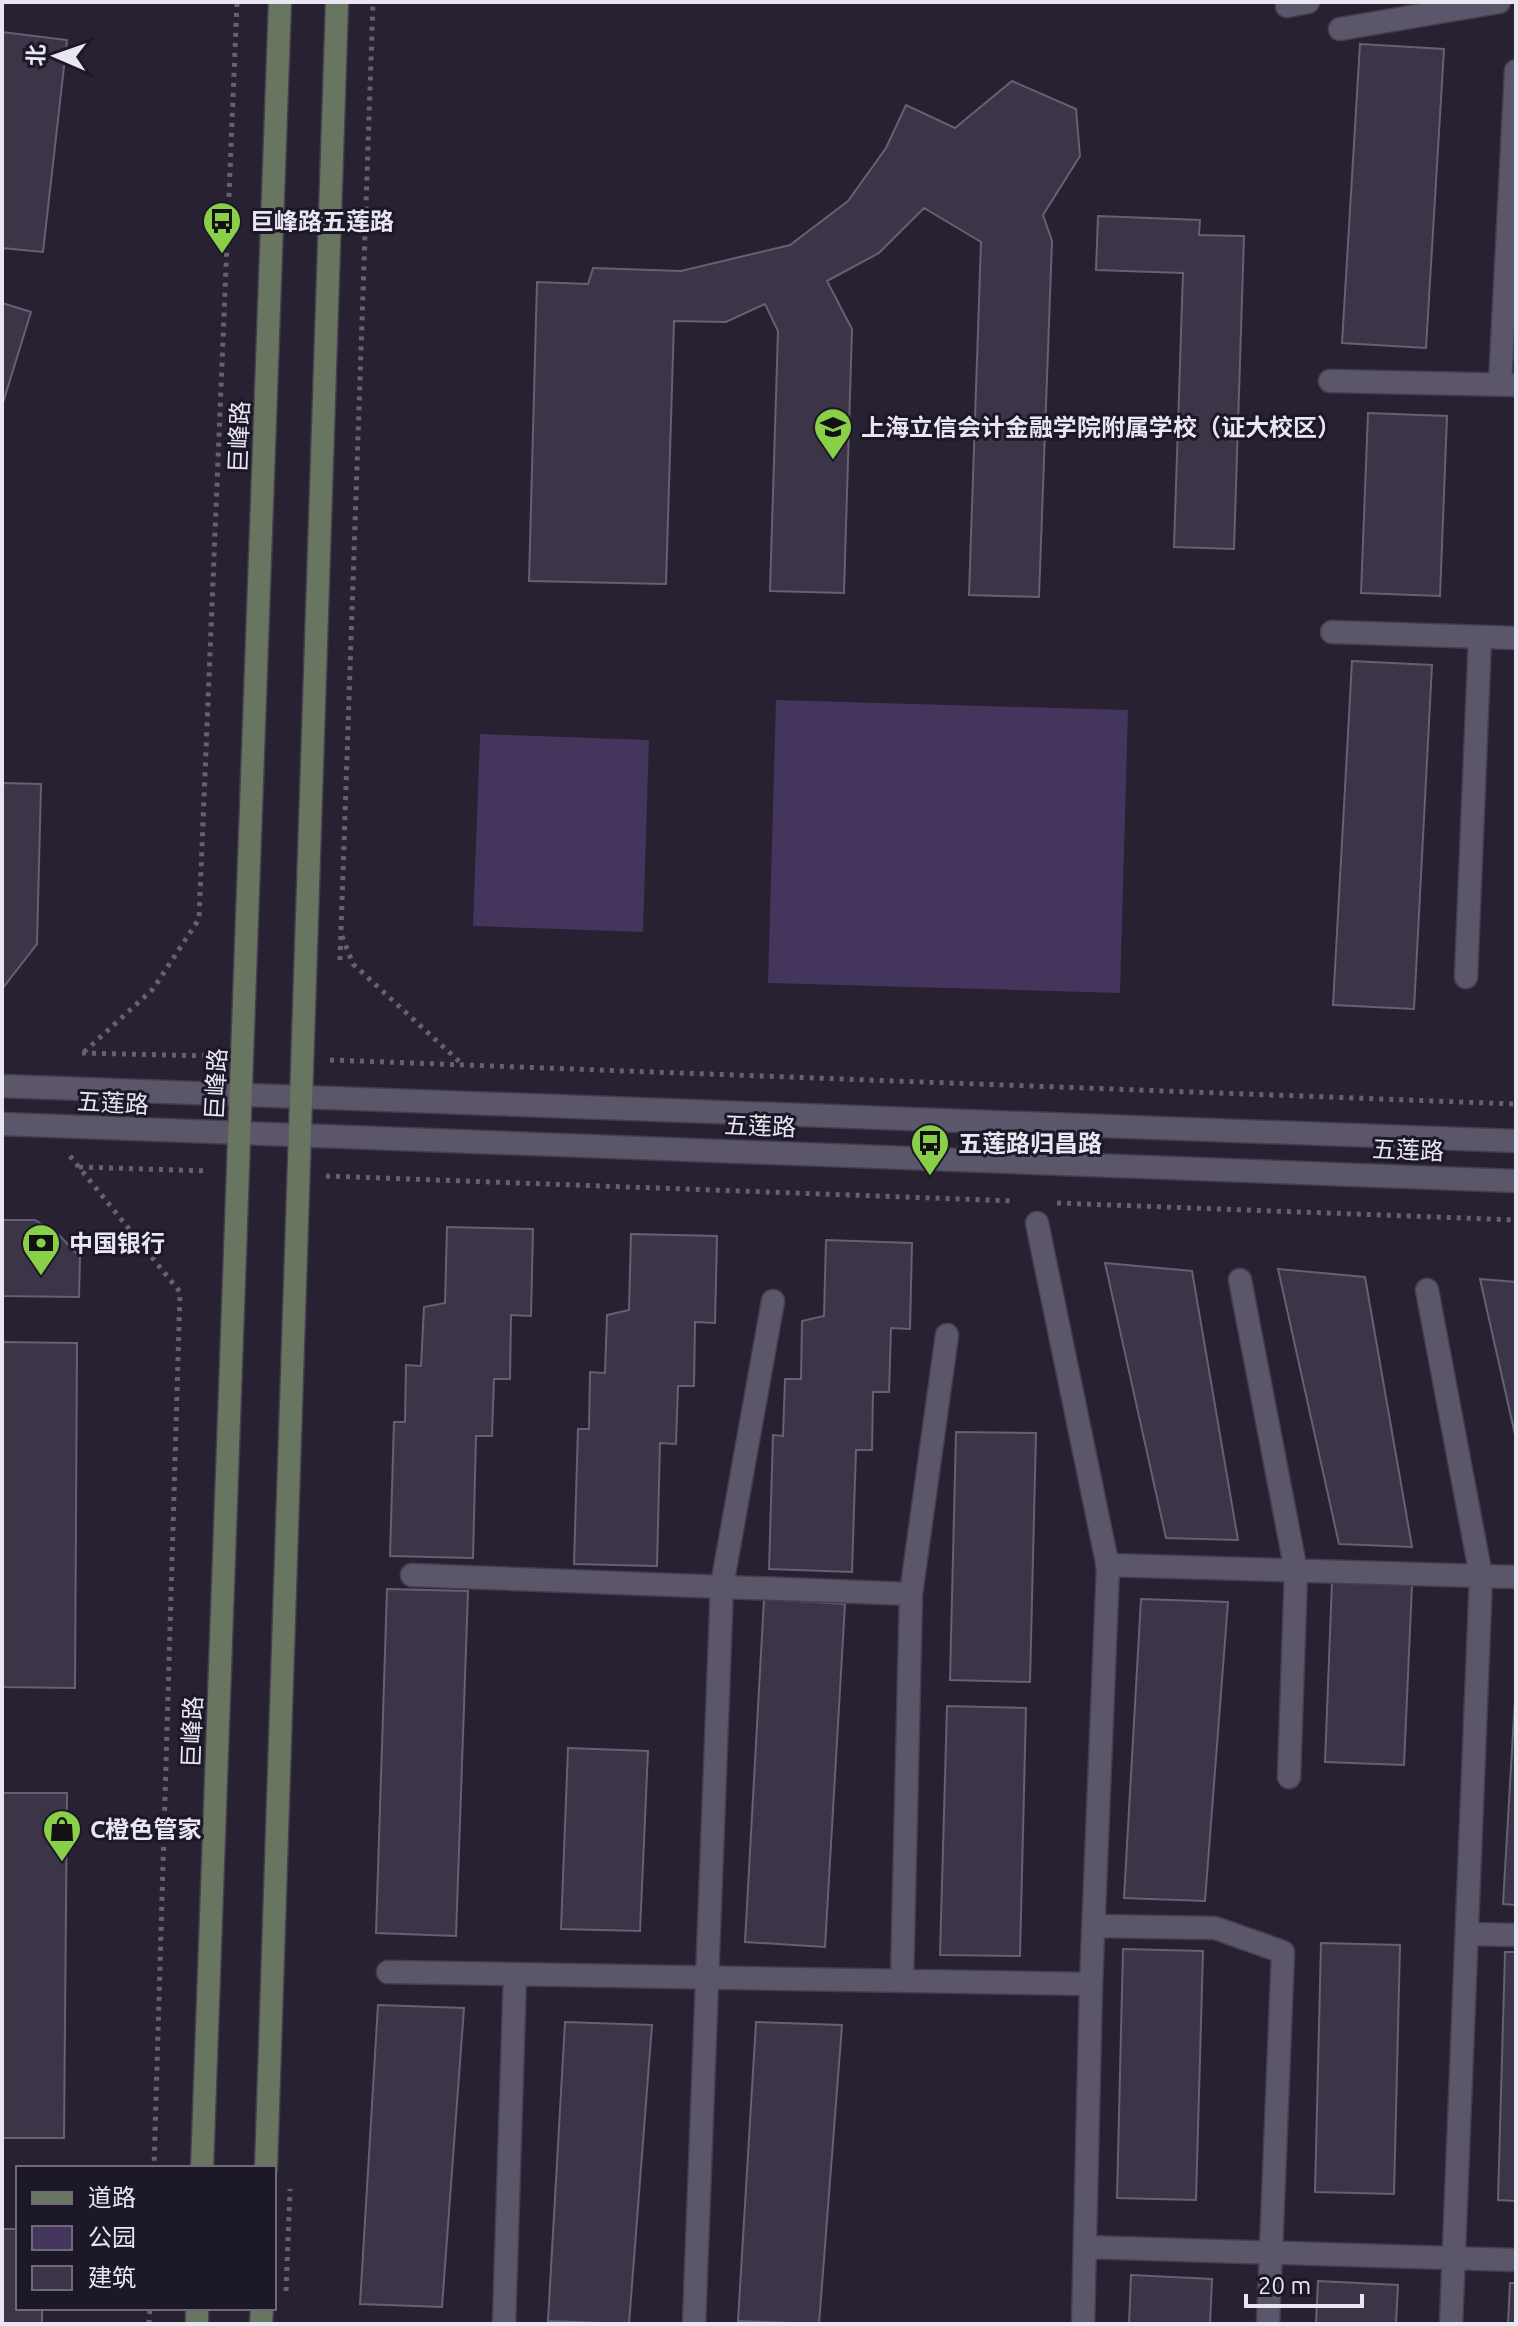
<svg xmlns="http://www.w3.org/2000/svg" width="1518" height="2326" font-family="Ubuntu,'Noto Sans SC',sans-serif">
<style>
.green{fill:#43355c}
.building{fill:#3b3547;stroke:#666074;stroke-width:2}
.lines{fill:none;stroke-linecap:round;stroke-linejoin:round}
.service-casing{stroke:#443f4d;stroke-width:25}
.pedestrian-casing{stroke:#443f4d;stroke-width:25}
.tertiary-casing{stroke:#443f4d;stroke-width:25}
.secondary-casing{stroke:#443f4d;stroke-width:25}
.path{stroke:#666170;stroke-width:5;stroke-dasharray:4 6;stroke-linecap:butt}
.service{stroke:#5c566a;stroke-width:22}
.pedestrian{stroke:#5c566a;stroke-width:22}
.tertiary{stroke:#5c566a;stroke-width:22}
.secondary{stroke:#687661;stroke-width:22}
.labels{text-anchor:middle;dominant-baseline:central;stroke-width:6;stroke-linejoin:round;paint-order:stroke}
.poi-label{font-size:24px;font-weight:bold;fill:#e9e5f1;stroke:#1d1828;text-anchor:start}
.street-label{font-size:24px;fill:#e9e5f1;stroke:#1d1828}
</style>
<rect width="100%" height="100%" fill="#272132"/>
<path class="green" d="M776,700L1128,710L1120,993L768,983Z
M480,734L649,740L643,932L473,926Z"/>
<path class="building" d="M2,32L67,40L43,252L2,248Z
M1360,44L1444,49L1426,348L1342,343Z
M1012,81L1076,109L1080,156L1043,215L1052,241L1039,597L969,595L981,242L924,208L879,253L827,281L852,329L844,593L770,591L778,331L765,304L726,322L674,321L666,584L529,581L537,282L588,284L593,268L681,271L790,245L848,201L886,148L906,105L955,128Z
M1098,216L1200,220L1199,235L1244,236L1234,549L1174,547L1183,273L1096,270Z
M2,303L31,312L2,406Z
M1368,413L1447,416L1440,596L1361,593Z
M1352,661L1432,665L1414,1009L1333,1005Z
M2,783L41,784L37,944L2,989Z
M2,1220H35L60,1236L80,1257L79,1297L2,1296Z
M447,1227L533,1229L531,1316L511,1315L510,1379H494L492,1436H476L473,1558L390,1556L394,1422H405L406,1365L421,1366L424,1307L445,1303Z
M631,1234L717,1236L715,1323L695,1322L694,1386H678L676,1444L660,1443L657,1566L574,1564L578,1429H589L590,1372L605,1373L607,1315L629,1310Z
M826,1240L912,1243L910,1329L891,1328L889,1392H873L872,1450H856L852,1572L769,1569L773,1435L783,1436L785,1379H801L802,1321L824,1316Z
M1105,1263L1192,1271L1238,1540L1166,1538Z
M1278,1269L1365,1277L1412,1547L1339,1544Z
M1480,1279L1516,1282V1439Z
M2,1342L77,1343L75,1688L2,1687Z
M956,1432L1036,1433L1030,1682L950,1680Z
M1332,1582L1412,1585L1404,1765L1325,1762Z
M387,1589L468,1591L456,1936L376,1933Z
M764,1599L845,1604L825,1947L745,1942Z
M1141,1599L1228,1602L1205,1901L1124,1898Z
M1516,1682V1905L1503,1904Z
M947,1706L1026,1708L1020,1956L940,1955Z
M568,1748L648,1751L640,1931L561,1929Z
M2,1793H67L64,2138H2Z
M1321,1943L1400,1945L1394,2194L1315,2192Z
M1123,1949L1203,1951L1196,2200L1117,2198Z
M1505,1952H1516V2201L1498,2200Z
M378,2005L464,2008L442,2307L360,2304Z
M565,2022L652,2025L629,2324L548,2321Z
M756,2022L842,2025L819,2324L738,2321Z
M2,2229H18V2308H42V2324H2Z
M1131,2275L1212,2279L1210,2324H1129Z
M1318,2281L1398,2285L1396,2324H1316Z
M1510,2283H1516V2324H1508Z"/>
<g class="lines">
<defs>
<path id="service" d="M1287,6L1308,2
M1330,381L1516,385
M1500,385L1516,71
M1332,632L1516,638
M1466,977L1480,637
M1037,1223L1108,1567L1091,1984L1083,2324
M1240,1280L1296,1571L1289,1777
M1427,1290L1481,1576L1451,2324
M1107,1565L1516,1577
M412,1575L911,1594
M1095,1926L1215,1928L1283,1952L1268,2324
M1467,1934L1516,1935
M388,1972L1091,1984
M902,1980L911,1594L947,1335
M1085,2247L1516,2260
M504,2324L515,1974
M694,2324L722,1585L773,1301"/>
<path id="pedestrian" d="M1340,29L1499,2"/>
<path id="tertiary" d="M2,1086L1516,1141
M2,1124L1516,1181"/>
<path id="secondary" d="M202,2168L280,2
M266,2168L337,2
M197,2324V2308
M261,2324L262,2308"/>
</defs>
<use href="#service" class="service-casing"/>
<use href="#pedestrian" class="pedestrian-casing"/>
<use href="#tertiary" class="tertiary-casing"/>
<use href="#secondary" class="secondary-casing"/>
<path class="path" d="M342,936L353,964L462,1064
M340,960L373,2
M84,1052L153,989L199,919L237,2
M82,1053L212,1056
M330,1060L1516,1104
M70,1156L180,1292L154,2168
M79,1167L208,1171
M326,1176L1015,1201
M1057,1203L1516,1220
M286,2291L290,2189
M149,2324L150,2308"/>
<use href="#service" class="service"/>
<use href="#pedestrian" class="pedestrian"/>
<use href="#tertiary" class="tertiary"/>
<use href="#secondary" class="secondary"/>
</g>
<defs>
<symbol id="bus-pin" viewBox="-11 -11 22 30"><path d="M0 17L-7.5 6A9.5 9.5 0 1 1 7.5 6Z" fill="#89cf48" stroke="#1d1828"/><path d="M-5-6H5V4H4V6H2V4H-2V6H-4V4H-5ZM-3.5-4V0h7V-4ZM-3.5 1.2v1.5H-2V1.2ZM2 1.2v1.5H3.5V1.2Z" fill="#111"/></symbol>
<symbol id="school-pin" viewBox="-11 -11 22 30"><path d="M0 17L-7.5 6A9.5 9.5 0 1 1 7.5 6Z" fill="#89cf48" stroke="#1d1828"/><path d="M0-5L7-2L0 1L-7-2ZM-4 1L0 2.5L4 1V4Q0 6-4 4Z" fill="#111"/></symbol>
<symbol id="bank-pin" viewBox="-11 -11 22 30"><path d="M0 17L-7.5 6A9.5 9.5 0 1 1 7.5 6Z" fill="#89cf48" stroke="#1d1828"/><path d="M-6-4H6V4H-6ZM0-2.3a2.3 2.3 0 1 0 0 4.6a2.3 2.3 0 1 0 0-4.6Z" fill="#111"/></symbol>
<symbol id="shop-pin" viewBox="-11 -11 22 30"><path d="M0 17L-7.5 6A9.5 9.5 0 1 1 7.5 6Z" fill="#89cf48" stroke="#1d1828"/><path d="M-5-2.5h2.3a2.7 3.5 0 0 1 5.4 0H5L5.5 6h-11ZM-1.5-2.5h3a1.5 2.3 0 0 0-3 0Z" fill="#111"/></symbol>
</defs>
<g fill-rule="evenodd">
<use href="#bus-pin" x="200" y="199" width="44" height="60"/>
<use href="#school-pin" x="811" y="405" width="44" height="60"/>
<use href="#bus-pin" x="908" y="1121" width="44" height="60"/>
<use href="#bank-pin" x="19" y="1221" width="44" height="60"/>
<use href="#shop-pin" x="40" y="1807" width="44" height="60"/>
</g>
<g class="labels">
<g class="poi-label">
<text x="250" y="221">巨峰路五莲路</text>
<text x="861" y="427">上海立信会计金融学院附属学校（证大校区）</text>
<text x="958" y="1143">五莲路归昌路</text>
<text x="69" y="1243">中国银行</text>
<text x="90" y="1829">C橙色管家</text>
</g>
<g class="street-label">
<text transform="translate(239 437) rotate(-88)">巨峰路</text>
<text transform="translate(216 1084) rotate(-87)">巨峰路</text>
<text transform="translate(113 1103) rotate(3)">五莲路</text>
<text transform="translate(760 1126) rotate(2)">五莲路</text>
<text transform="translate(1408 1150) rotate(2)">五莲路</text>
<text transform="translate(192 1732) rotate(-88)">巨峰路</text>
</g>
</g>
<rect width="1518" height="2326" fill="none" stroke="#e9e5f1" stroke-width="8"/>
<rect x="16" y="2166" width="260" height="144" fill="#1d1828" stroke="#6f6a78" stroke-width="2"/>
<rect x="32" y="2192" width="40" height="12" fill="#687661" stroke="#6f6a78" stroke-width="2"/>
<text x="88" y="2206" font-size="24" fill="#e9e5f1">道路</text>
<rect x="32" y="2226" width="40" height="24" fill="#43355c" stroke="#6f6a78" stroke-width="2"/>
<text x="88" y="2246" font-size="24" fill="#e9e5f1">公园</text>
<rect x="32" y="2266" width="40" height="24" fill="#3b3547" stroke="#6f6a78" stroke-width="2"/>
<text x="88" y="2286" font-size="24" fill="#e9e5f1">建筑</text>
<g transform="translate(56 56) rotate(272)" stroke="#1d1828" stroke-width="6" paint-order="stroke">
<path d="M0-6L14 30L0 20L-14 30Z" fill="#e9e5f1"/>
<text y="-12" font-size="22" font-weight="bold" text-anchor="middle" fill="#e9e5f1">北</text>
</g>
<path d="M1246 2294v12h116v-12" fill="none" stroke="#e9e5f1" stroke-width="4"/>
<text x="1258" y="2294" font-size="24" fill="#e9e5f1" stroke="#1d1828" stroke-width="6" paint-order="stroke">20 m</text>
</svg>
